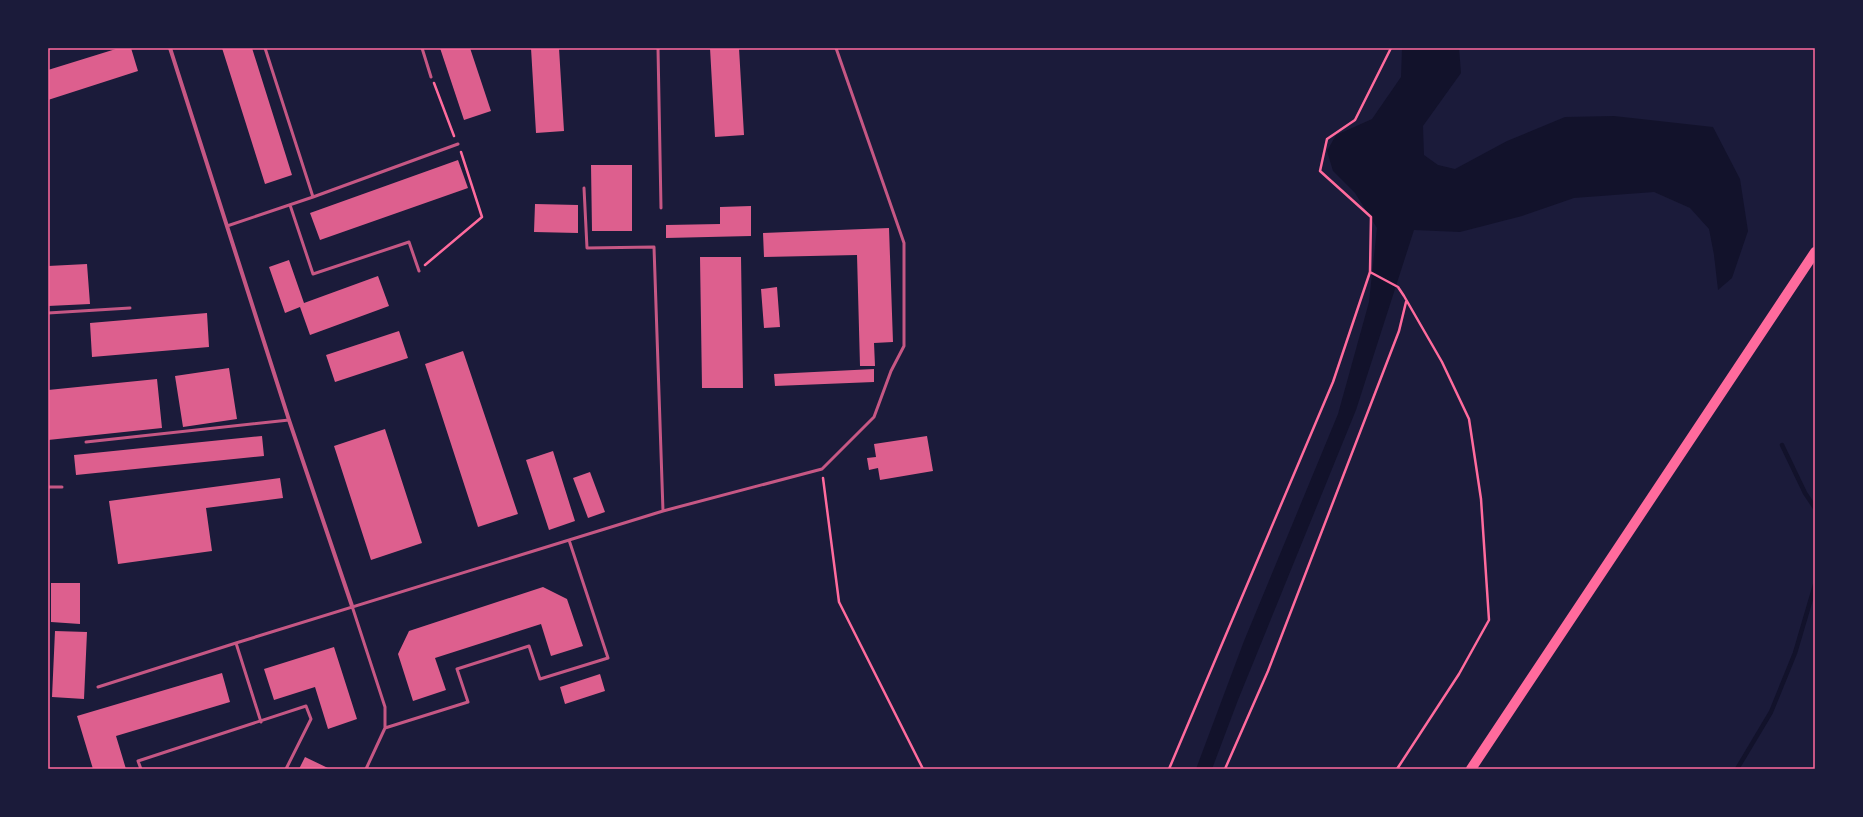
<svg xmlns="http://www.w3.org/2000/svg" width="1863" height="817" font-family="Georgia,serif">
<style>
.water{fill:#12122b}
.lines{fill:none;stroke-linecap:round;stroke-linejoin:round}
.stream{stroke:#12122b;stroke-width:4.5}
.building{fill:#dd5f8e}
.path{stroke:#ff6b9d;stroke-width:2.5}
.service{stroke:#c65784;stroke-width:3}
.minor{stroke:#c65784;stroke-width:4}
.primary{stroke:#ff6b9d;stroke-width:10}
.neatline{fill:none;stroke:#ff6b9d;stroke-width:1.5}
</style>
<rect width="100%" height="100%" fill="#1b1b3a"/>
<path class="water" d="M1402,48H1459L1461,73L1423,126L1424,155L1438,165L1455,169L1507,141L1565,117L1614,116L1713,127L1740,179L1748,231L1732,278L1718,290L1714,255L1709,229L1690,208L1654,192L1574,198L1522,216L1460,232L1414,230L1356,410L1238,700L1212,769H1196L1244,641L1338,414L1369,302L1377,228L1355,193L1333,171L1327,151L1336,135L1372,119L1401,77Z"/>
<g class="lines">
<path class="stream" d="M1782,445L1805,493L1815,508
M1737,769L1771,712L1795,653L1815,585"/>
</g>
<path class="building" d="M119,48H131L138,71L48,100V70Z
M222,48H252L292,175L265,184Z
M440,48H470L491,111L464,120Z
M531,48H559L564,131L536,133Z
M710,48H739L744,135L715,137Z
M458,160L468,188L320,240L310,213Z
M591,165H632V231H592Z
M535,204L578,205V233L534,232Z
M751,206V236L666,238V225L720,224V207Z
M889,228L893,342L874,343L875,366H860L857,255L764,257L763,233Z
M700,257H741L743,388H702Z
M289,260L304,303L378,276L389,306L310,335L300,307L285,313L269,267Z
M87,264L90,304L48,306V266Z
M777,287L780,327L764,328L761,289Z
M207,313L209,347L92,357L90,323Z
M399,331L408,358L335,382L326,355Z
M463,351L518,514L478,527L425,364Z
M229,368L237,419L183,427L175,376Z
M874,369V382L775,386L774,374Z
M157,379L162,428L48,440V390Z
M385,429L422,543L371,560L334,446Z
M262,436L264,456L76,475L74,455Z
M927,436L933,471L880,480L878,468L869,470L867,458L876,457L874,444Z
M553,451L575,521L549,530L526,460Z
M590,472L605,512L588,518L573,478Z
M280,478L283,498L206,508L212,551L118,564L109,501Z
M51,583H80V624L51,622Z
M543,587L567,599L583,646L551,656L541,624L435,658L446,690L413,701L398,654L409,631Z
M55,631L87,632L84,699L52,697Z
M334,647L357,719L328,729L315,687L274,700L264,669Z
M222,673L230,702L116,736L126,769H93L77,716Z
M600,674L605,691L565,704L560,687Z
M305,757L330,769H299Z"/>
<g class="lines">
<path class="path" d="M434,83L454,136
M425,265L482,217L461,152
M1370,272L1398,287L1404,296L1442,362L1469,419L1481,499L1489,620L1459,674L1397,769
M823,478L839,602L923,769
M1169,769L1333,382L1370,272L1371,217L1320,171L1327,139L1355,120L1391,48
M1225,769L1268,671L1399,331L1406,302"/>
<path class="service" d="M265,48L313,197
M422,48L431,77
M658,48L661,208
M584,188L587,248L654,247L663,511
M290,205L313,274L409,242L419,271
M227,226L313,197L458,144
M48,313L130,308
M86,442L289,420
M48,487H62
M352,606L385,707V728L366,769
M98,687L236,643
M261,722L236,643L663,511L822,469L874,417L891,371L904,346V243L836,48
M385,728L468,702L457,669L529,646L540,679L608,658L569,540
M141,769L138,761L306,706L311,719L286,769"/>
<path class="minor" d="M170,48L289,420L352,606"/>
<path class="primary" d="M1471,769L1815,252"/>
</g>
<rect width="1863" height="817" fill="none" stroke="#1b1b3a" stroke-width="98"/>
<rect x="49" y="49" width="1765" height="719" class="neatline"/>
</svg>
